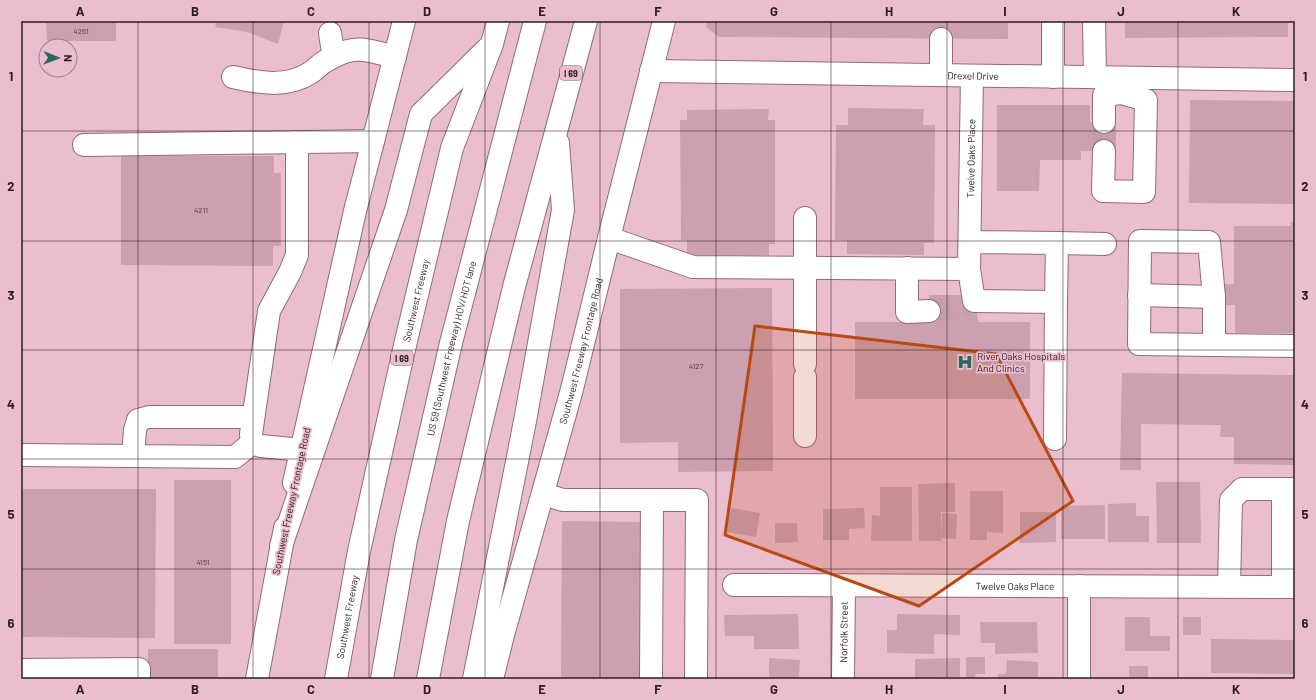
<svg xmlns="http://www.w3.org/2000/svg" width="1316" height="700" font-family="Barlow,sans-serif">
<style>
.building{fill:#cca0b1}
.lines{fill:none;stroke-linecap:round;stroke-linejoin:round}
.minor-tunnel{stroke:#c59eac;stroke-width:22;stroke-dasharray:22 11;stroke-linecap:butt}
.minor-casing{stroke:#926a7a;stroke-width:24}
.major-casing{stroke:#926a7a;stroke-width:24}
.highway-casing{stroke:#926a7a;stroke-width:24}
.minor{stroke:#fff;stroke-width:22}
.major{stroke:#fff;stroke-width:22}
.highway{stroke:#fff;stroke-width:22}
.marked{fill:#b94a12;fill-opacity:0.2;stroke:#b94a12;stroke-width:3;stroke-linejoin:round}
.grid{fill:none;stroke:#2c1c22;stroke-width:1;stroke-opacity:0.55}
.labels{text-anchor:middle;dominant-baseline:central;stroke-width:3.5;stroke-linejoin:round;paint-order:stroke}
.number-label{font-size:8px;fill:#543d46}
.shield{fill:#ebbecf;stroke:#654d56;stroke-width:1}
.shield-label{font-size:9px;font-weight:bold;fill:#2c1c22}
.street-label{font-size:10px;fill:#2c1c22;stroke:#ebbecf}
.poi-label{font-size:10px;fill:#2c1c22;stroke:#ebbecf;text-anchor:start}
.neatline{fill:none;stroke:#2c1c22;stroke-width:1.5}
.grid-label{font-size:13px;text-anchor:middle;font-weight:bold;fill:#2c1c22}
</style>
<rect width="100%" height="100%" fill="#ebbecf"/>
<path class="building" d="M46,21H116V41H47Z
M217,21H284L278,44L247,32L215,27Z
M707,21H1008V39L719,37L706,27Z
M1125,21H1288V37L1125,38Z
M1190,100L1295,101V204L1189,203Z
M997,105H1090V122H1116V152L1081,151V160H1040L1039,191H997Z
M848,108L924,109L923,125H935L934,243H924V255L847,254V241L835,240L836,125H848Z
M769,109L768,120H775V244H769V255H687V240H681L680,120H687V110Z
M121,156H274V173H281V246H273V266L121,265Z
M1290,222H1295V333H1235V305H1222V284H1234V226H1291Z
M772,288L773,471L678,472V442L620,443V289Z
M929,295H962L977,311L978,322H1030V399H855V322H928Z
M1122,373L1295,375V465L1234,464V437H1220L1221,425L1141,424V470H1120Z
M174,480H231V644H174Z
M1156,482H1200L1201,543H1157Z
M955,483V512H941V541H919L918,484Z
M880,487H912V541H871L872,515L880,516Z
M21,489H156L155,638L21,637Z
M970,491H1003V533L987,532V540H970Z
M1136,503V516H1149V542H1108V504Z
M1105,505V539H1061V506Z
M731,508L760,513L756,537L727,532Z
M864,508L865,528L849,529V540H823V509Z
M1020,512H1056V542L1020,543Z
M942,513L957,514L956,539L941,538Z
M562,521L642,522L640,679H561Z
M775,523H797L798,542L775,543Z
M798,614L799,649H754V636H725L724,615Z
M897,614L960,615V635L934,634V654L887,653V630H897Z
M1125,617H1150V636H1170V651H1125Z
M1183,617H1201V635H1183Z
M980,622H1037L1038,653L995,654V643H981Z
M1211,639L1295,640V674L1211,673Z
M148,649H218V679H148Z
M966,657H985V674H975L976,679H966Z
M769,658L800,660L799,679H769Z
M960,658V677L915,678V659Z
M1007,660L1038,662V679H998V674H1006Z
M1129,666H1148V679H1129Z"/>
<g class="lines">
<path class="minor-tunnel" d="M1104,151V122
M929,311L971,305"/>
<defs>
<g id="minor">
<path d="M1053,21V77"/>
<path d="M1094,21L1095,77"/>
<path d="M330,33L332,46L337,55"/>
<path d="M941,39V75"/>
<path id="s1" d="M651,71L1295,80"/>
<path d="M233,77C258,83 287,88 310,73C315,70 319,65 324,62C332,57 343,51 353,50C365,48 383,54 395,57"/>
<path d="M1104,122V95L1121,93"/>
<path d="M297,142V255L290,272L269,311L251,434L252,443L261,446L302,450"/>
<path d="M84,145L373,141"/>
<path d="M1104,151L1103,191L1144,192L1146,100L1121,93L1117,78"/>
<path d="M609,238L693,267L969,269"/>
<path id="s2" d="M970,242L1057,243L1056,302L974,301L969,269L972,76"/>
<path d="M1057,243L1105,244"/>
<path d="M907,268V312L929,311"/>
<path d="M1139,295L1214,297"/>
<path d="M1214,345V297L1209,242L1140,241L1139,344L1295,346"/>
<path d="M805,364V218"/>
<path d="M805,377V436"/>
<path d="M1055,439L1056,302"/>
<path d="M252,443L235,457L133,456L135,430L138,420L149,417H253"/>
<path d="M21,455L133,456"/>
<path d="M543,494L563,500H697L696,679"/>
<path id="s3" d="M734,585L1295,587"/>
<path d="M1229,587L1231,500L1242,489H1295"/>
<path d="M1283,587V489"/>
<path d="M21,670L139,669V679"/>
<path d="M651,679L652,500"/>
<path id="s4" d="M843,679L844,585"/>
<path d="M1079,679V586"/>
</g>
<g id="major">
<path d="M294,483L355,211L404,21"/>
<path d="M257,679L285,528"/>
<path id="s5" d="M492,679L503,635L572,389L609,238L664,21"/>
</g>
<g id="highway">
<path d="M281,546L396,210L421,114L487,49"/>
<path id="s6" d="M336,679L359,551L406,341L452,148L492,44L498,21"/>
<path id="s7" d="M382,679L406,540L451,343L535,21"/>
<path d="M428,679L458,521L514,287L586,21"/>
<path d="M474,679L525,421L563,210L558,143"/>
</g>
</defs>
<use href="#minor" class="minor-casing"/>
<use href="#major" class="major-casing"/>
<use href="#highway" class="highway-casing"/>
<use href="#minor" class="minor"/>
<use href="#major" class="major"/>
<use href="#highway" class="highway"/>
</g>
<path class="marked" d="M755,326L996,354L1073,501L919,606L725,535Z"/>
<path class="grid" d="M138,21V679M253,21V679M369,21V679M485,21V679M600,21V679M716,21V679M831,21V679M947,21V679M1063,21V679M1178,21V679M21,131H1295M21,241H1295M21,350H1295M21,459H1295M21,569H1295"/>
<defs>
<symbol id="hospital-bare" viewBox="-9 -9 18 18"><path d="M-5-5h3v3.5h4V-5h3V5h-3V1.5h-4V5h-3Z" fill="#296b5a" stroke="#ebbecf" stroke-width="2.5" paint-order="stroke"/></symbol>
</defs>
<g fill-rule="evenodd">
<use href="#hospital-bare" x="954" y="351" width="22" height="22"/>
</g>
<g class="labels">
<g class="number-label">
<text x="81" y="31">4261</text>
<text x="201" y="210">4211</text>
<text x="696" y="366">4127</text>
<text x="203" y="562">4151</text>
</g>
<g class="shield">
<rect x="560" y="66" width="22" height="14" rx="3"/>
<rect x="391" y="351" width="22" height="14" rx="3"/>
</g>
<g class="shield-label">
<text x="571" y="73">I 69</text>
<text x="402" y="358">I 69</text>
</g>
<g class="street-label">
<text stroke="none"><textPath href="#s1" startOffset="322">Drexel Drive</textPath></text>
<text stroke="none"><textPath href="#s2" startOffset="371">Twelve Oaks Place</textPath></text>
<text stroke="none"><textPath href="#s6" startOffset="387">Southwest Freeway</textPath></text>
<text stroke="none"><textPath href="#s7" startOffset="338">US 59 (Southwest Freeway) HOV/HOT lane</textPath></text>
<text stroke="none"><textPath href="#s5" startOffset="340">Southwest Freeway Frontage Road</textPath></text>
<text transform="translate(291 501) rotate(-78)">Southwest Freeway Frontage Road</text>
<text stroke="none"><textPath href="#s3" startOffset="281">Twelve Oaks Place</textPath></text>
<text stroke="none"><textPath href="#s6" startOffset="63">Southwest Freeway</textPath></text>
<text stroke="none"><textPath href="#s4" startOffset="47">Norfolk Street</textPath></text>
</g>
<g class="poi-label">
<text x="977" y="356">River Oaks Hospitals<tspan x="977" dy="12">And Clinics</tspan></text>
</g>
</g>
<rect width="1316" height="700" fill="none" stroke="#ebbecf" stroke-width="44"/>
<g transform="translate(58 58) rotate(91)"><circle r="19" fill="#ebbecf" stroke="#9f7d8a"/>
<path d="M0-3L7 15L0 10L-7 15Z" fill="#296b5a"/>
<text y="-6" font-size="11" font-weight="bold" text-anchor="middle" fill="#2c1c22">N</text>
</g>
<rect x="22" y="22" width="1272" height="656" class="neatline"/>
<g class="grid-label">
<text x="80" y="16">A</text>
<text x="195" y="16">B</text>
<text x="311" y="16">C</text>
<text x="427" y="16">D</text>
<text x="542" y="16">E</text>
<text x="658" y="16">F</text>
<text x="774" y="16">G</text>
<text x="889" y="16">H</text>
<text x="1005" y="16">I</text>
<text x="1121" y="16">J</text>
<text x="1236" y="16">K</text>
<text x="11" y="81">1</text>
<text x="1305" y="81">1</text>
<text x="11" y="191">2</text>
<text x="1305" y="191">2</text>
<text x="11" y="300">3</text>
<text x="1305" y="300">3</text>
<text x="11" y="409">4</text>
<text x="1305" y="409">4</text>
<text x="11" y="519">5</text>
<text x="1305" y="519">5</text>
<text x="11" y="628">6</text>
<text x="1305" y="628">6</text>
<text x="80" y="694">A</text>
<text x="195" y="694">B</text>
<text x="311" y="694">C</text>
<text x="427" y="694">D</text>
<text x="542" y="694">E</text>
<text x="658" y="694">F</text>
<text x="774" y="694">G</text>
<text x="889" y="694">H</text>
<text x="1005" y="694">I</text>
<text x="1121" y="694">J</text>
<text x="1236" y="694">K</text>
</g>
</svg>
